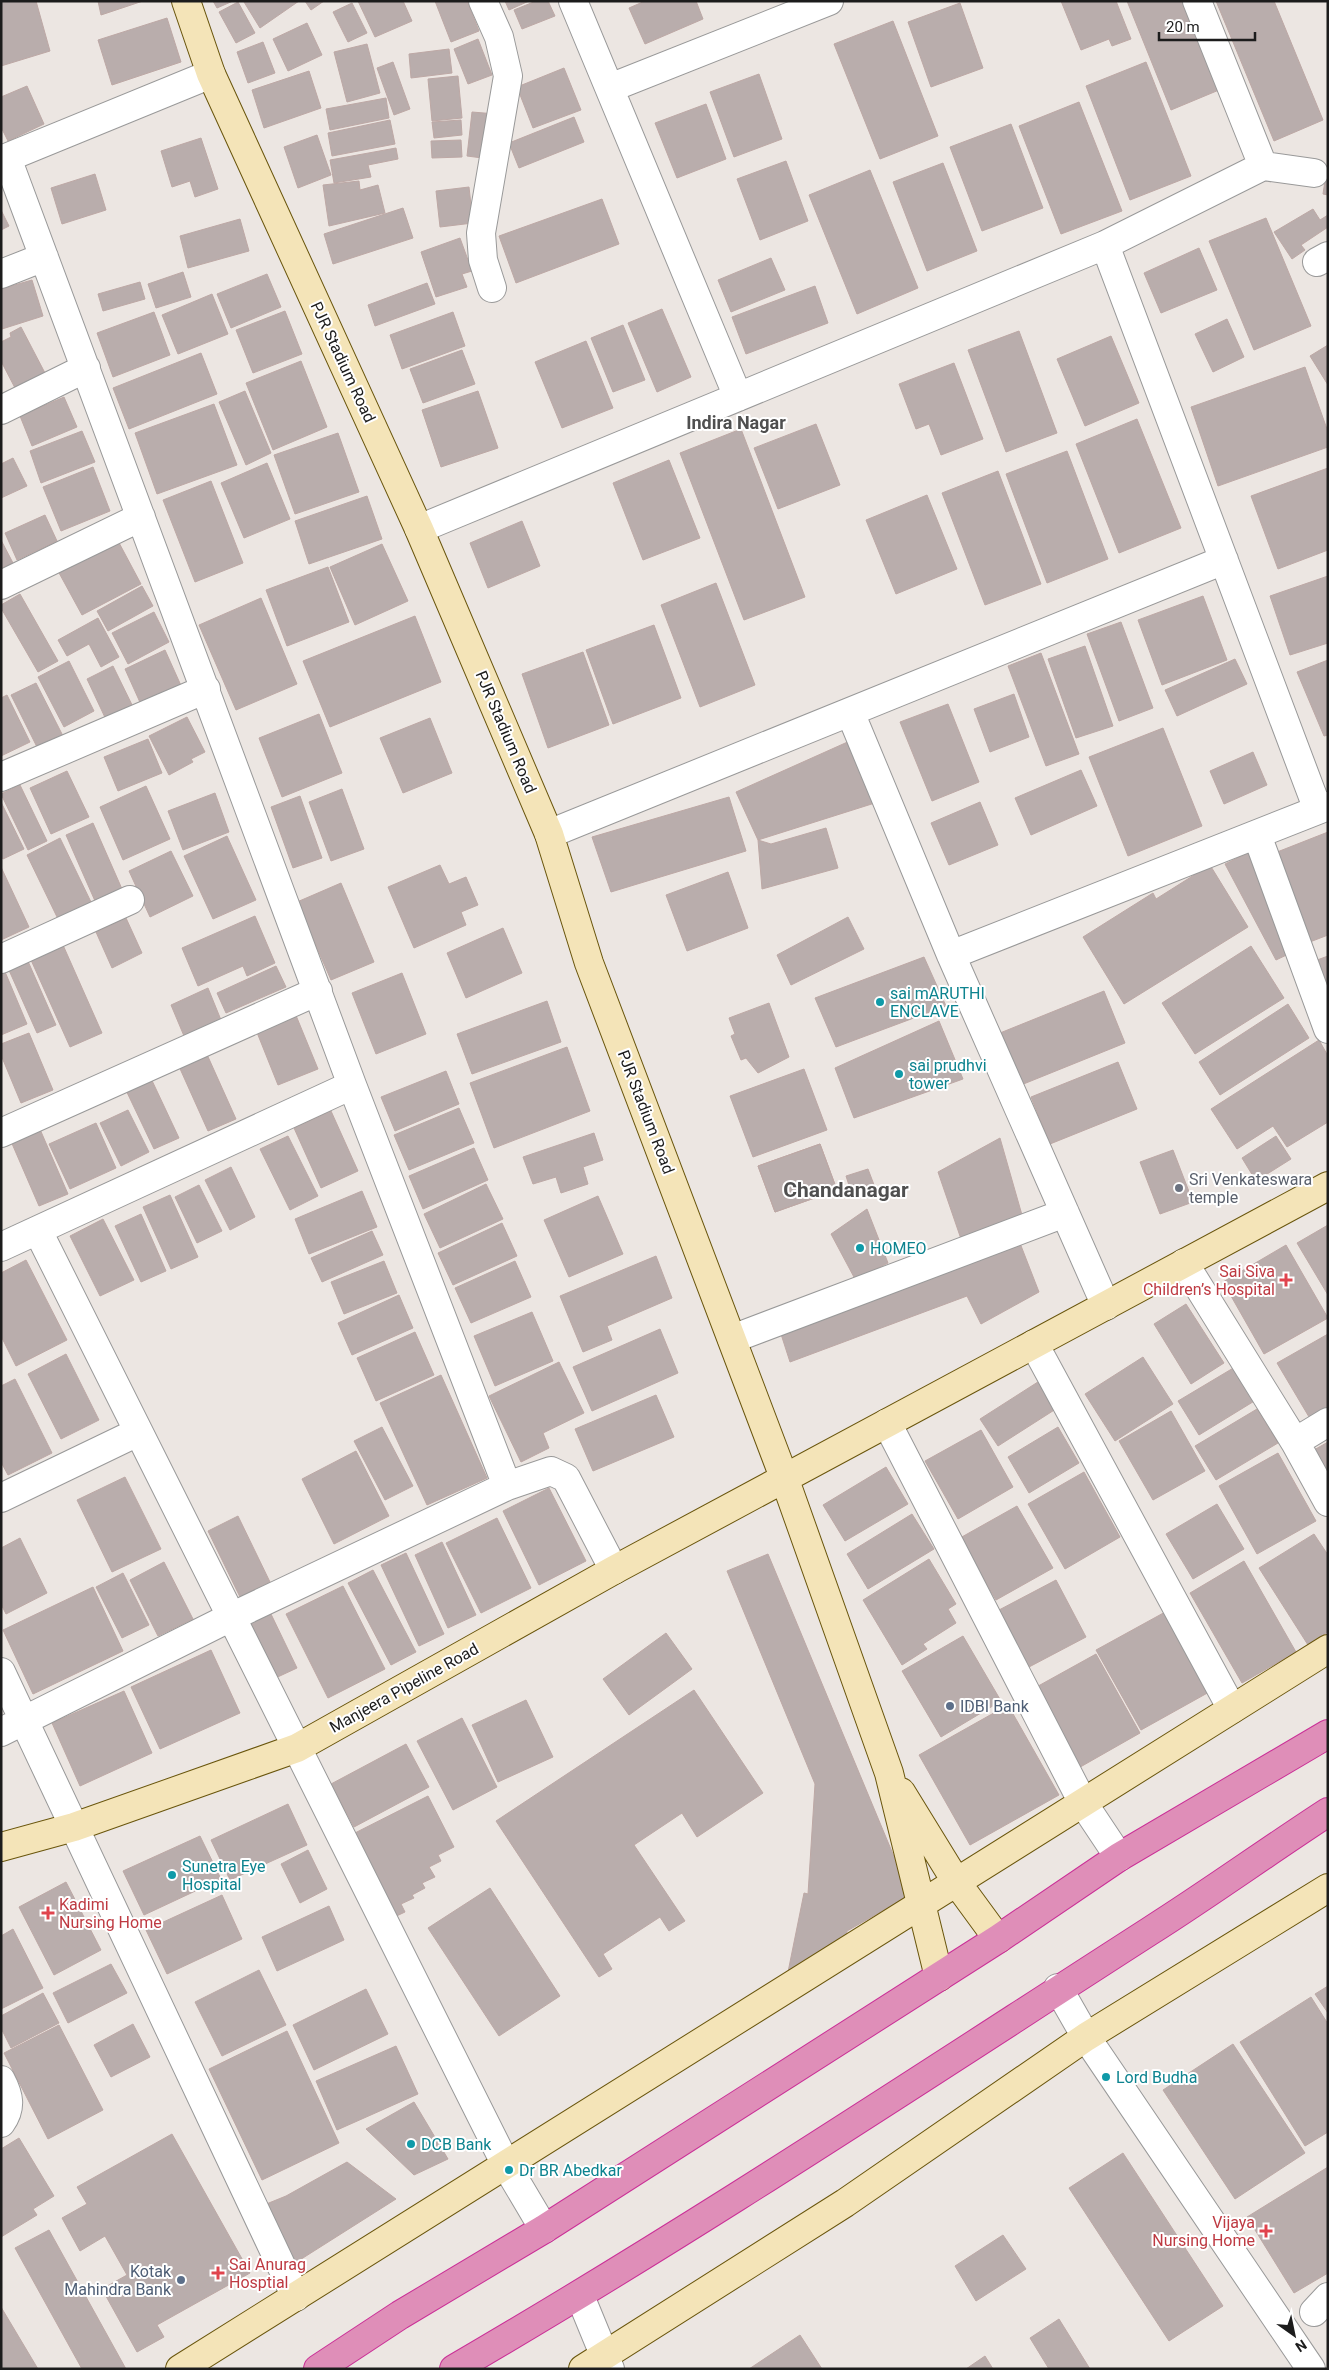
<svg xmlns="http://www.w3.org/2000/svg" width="1329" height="2370" font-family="Roboto,sans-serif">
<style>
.building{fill:#b9adac;stroke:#bda8a5}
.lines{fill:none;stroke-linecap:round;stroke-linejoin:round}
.street-casing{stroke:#999;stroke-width:30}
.secondary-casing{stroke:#69550c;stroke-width:30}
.highway-casing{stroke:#ca3097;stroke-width:30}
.street{stroke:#fff;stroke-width:28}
.secondary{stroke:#f4e4b8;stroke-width:28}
.highway{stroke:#df8eb8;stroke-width:28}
.culture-dot{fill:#0f9aa8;stroke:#fff;stroke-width:2}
.worship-dot{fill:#6b7280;stroke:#fff;stroke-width:2}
.health-dot{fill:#e0444e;stroke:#fff;stroke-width:2}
.service-dot{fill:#5c6f8a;stroke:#fff;stroke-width:2}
.labels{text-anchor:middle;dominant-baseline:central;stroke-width:4;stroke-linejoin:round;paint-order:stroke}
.street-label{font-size:16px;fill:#1c1c1c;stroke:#fff}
.culture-label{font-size:16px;fill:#0d838f;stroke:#fff;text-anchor:start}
.worship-label{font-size:16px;fill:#5b616d;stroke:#fff;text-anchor:start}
.health-label{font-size:16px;fill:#be3a42;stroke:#fff;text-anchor:end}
.service-label{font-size:16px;fill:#4e5e75;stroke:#fff;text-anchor:start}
.neighbourhood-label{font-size:18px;font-weight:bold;fill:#4f4f4f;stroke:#fff}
.district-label{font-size:21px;font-weight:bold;fill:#4f4f4f;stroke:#fff}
</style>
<rect width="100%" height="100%" fill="#ece6e2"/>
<path class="building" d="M1,1H36L50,51L1,66Z
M98,1H143L101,15Z
M213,1H233L217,8Z
M299,1L260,28L244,2V1Z
M305,1H324L311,10Z
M358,1H403L412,21L375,37Z
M435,1H467L479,31L451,42Z
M505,1H529L509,10Z
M536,1H548L555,16L522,29L514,10Z
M645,1H696L703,19L645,44L629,8Z
M1061,1H1116L1131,39L1112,46L1109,39L1081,50Z
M1127,1H1183L1219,90L1171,110Z
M1216,1H1274L1323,120L1274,141Z
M238,2L255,33L236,43L219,12Z
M352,3L367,33L348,42L333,12Z
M960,3L983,68L931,87L908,22Z
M167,18L181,62L112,85L98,40Z
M893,21L938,136L880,159L834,44Z
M307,23L322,55L288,71L273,39Z
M478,39L492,75L468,84L454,49Z
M263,42L275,73L248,83L237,52Z
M367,44L380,93L347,102L334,52Z
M449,49L452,73L411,78L409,54Z
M393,62L410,109L394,115L377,68Z
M1146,62L1191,176L1130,200L1086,86Z
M564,68L581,110L533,128L517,87Z
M309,71L321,108L264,128L252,90Z
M759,74L782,139L734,157L710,92Z
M458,76L462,118L432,121L428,79Z
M27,86L44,124L8,141L1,127V97Z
M386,98L389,118L330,130L326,109Z
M1079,102L1122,211L1061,234L1019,126Z
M706,104L726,159L677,178L655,123Z
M472,112L496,114L490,159L467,156Z
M574,117L584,142L519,168L509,143Z
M390,120L395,144L332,156L328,133Z
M461,120L462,135L434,138L432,122Z
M1011,124L1043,208L982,231L950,147Z
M317,135L331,175L298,188L284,147Z
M201,138L218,189L195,197L190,181L172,187L161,151Z
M461,140L462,157L432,158L431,141Z
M396,148L398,159L368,165L371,177L334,183L330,160Z
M786,161L808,221L760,240L737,179Z
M1328,161V195L1323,194Z
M943,163L977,251L927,271L893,182Z
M870,170L918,288L857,314L809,195Z
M95,174L106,210L62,224L51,188Z
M359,181L360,190L378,185L385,213L329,226L323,185Z
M469,187L473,223L440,227L436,191Z
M602,199L619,244L516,283L499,236Z
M403,208L413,238L333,264L324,234Z
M1313,209L1320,220L1328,215V227L1301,245L1305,250L1292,259L1274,232Z
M1,210L9,226L1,230Z
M1266,218L1311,326L1254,350L1209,241Z
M240,219L249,251L188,268L180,236Z
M460,238L472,271L462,274L467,287L436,297L421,252Z
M1199,248L1217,290L1161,313L1144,273Z
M771,258L785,290L731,312L718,280Z
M183,272L191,297L156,308L148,284Z
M267,274L281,307L231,328L217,294Z
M32,280L43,316L2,329L1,289Z
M140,282L145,299L103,311L98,294Z
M427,283L435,304L375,326L368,305Z
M815,286L828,323L746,354L732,317Z
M212,294L228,334L178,354L162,315Z
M662,309L691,377L657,392L628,323Z
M285,311L302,354L253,373L236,330Z
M154,312L170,355L113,377L97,333Z
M453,312L465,346L402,369L390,335Z
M1227,319L1244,357L1213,372L1195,334Z
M623,325L645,380L613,392L591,338Z
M21,327L45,373L15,388L1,361V342L11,337L10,333Z
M1019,331L1057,433L1006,452L968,350Z
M1111,336L1139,403L1085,426L1057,359Z
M586,341L613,408L562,428L535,362Z
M1328,345V385L1310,356Z
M462,350L475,384L423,403L410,369Z
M201,353L217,394L129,429L113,388Z
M301,361L327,427L273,450L246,383Z
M954,363L983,439L941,455L929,424L916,429L899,384Z
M1305,367L1328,432V447L1218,486L1191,407Z
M245,391L271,453L246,465L219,402Z
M478,391L498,448L441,467L422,410Z
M64,397L77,427L32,446L20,416Z
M214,404L237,465L157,494L135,433Z
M1137,419L1181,528L1119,553L1076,444Z
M816,424L840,485L778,509L754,448Z
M741,429L805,597L744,620L680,453Z
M82,431L95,462L41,483L30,451Z
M338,433L359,492L295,514L274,455Z
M1067,451L1108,559L1047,583L1006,474Z
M13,458L27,486L1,498V464Z
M669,460L700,538L643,560L613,483Z
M267,463L290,519L244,538L221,483Z
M93,467L110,511L61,531L43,487Z
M1328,468V550L1278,569L1251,496Z
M998,471L1041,584L985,605L942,493Z
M211,481L243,563L195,582L163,500Z
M927,495L957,569L896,594L866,520Z
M367,496L382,539L309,564L295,521Z
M45,515L57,541L17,560L5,533Z
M522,521L540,566L488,588L470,543Z
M117,539L141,584L82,615L58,571Z
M1,540L13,563L1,568Z
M382,544L408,601L355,625L330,567Z
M328,567L349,622L287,646L266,590Z
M1328,576V643L1290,655L1270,596Z
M716,583L755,685L700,707L661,605Z
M142,586L153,606L108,631L97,611Z
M20,594L58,661L38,672L1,608V605Z
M1203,596L1227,660L1162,685L1138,620Z
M261,598L297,684L236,710L199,625Z
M154,612L169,642L128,664L112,633Z
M415,616L441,682L330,727L303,661Z
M98,618L119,657L101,667L89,644L67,656L58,640Z
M1121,622L1153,708L1119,721L1087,634Z
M654,625L681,698L613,724L586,650Z
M1085,646L1113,726L1076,738L1048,659Z
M165,650L183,690L143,709L125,669Z
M583,652L609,725L548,748L522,674Z
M1041,653L1079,754L1046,766L1008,666Z
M1235,659L1247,684L1177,716L1165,690Z
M1328,660V735L1324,736L1297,672Z
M69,661L94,711L64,727L38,677Z
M113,666L136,713L109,726L87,679Z
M36,683L63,736L38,749L11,695Z
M1014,694L1029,737L990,752L974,709Z
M7,695L30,742L1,756V698Z
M948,704L979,782L932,801L900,722Z
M319,714L342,773L282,797L259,738Z
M187,717L205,752L191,759L193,762L169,775L149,736Z
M430,718L452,773L403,793L380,738Z
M1163,728L1202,826L1128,856L1089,757Z
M148,739L162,773L118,791L104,757Z
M852,740L878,802L758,840L736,792Z
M1253,752L1267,785L1224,804L1210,771Z
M1081,770L1097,806L1031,835L1015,798Z
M67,771L89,817L51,834L30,788Z
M20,785L47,841L28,850L1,794Z
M146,786L170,839L123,860L100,807Z
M342,789L364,849L331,861L309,802Z
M215,793L229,832L183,850L168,811Z
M300,796L322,858L293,868L271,807Z
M729,797L746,851L611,892L592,837Z
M1,802L24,849L3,859L1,856Z
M980,802L998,845L949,865L931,823Z
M93,823L122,889L95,901L66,835Z
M826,828L838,868L762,889L758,840L771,844Z
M1328,832V935L1302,945L1267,856Z
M227,836L256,900L213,919L184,856Z
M60,838L91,902L58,919L27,855Z
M171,851L193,896L150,917L129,871Z
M1252,851L1295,951L1276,960L1225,864Z
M440,865L449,884L466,877L478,905L461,912L466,925L414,948L388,887Z
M1210,865L1248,927L1124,1004L1083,937L1153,893L1156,899Z
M1,867L29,927L1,940Z
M728,872L748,928L687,951L666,895Z
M341,883L374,962L331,980L297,902Z
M255,916L275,963L247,976L243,966L198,986L182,948Z
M848,917L864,949L791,985L777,955Z
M126,918L142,953L112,968L96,932Z
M503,928L522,973L466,998L447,953Z
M63,945L102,1033L70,1047L31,960Z
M1251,946L1284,998L1195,1054L1162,1003Z
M1328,956V1011L1309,963Z
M924,957L946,1006L836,1047L815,998Z
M27,959L56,1025L37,1033L8,968Z
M276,966L286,987L226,1013L217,993Z
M3,967L27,1024L1,1035V968Z
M402,973L426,1034L376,1054L352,993Z
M208,988L221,1020L184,1036L171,1005Z
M1104,991L1125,1043L1021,1085L1000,1033Z
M547,1001L561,1042L472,1074L457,1034Z
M769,1003L789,1057L758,1073L746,1058L741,1060L731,1036L735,1034L729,1018Z
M1288,1004L1309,1038L1220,1095L1199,1062Z
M295,1013L318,1069L278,1085L256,1030Z
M939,1021L963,1079L854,1118L835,1068Z
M29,1033L53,1090L21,1103L1,1055V1044Z
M1319,1040L1328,1056V1122L1287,1147L1273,1126L1237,1149L1211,1109Z
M567,1047L590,1111L494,1148L470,1083Z
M205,1050L236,1119L208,1131L177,1062Z
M1118,1062L1137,1109L1050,1144L1031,1097Z
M804,1069L827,1130L753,1157L730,1096Z
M446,1071L459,1104L395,1131L381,1097Z
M148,1072L179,1138L154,1149L123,1084Z
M459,1108L474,1143L409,1170L394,1135Z
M128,1110L149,1152L121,1166L100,1123Z
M331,1111L358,1171L321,1188L294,1128Z
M96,1123L116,1168L70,1189L49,1144Z
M39,1127L68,1194L39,1206L10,1139Z
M594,1133L603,1160L583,1167L588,1184L561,1193L556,1177L533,1184L523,1157Z
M288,1136L318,1196L290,1210L260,1149Z
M1276,1136L1291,1159L1256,1181L1242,1158Z
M1000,1138L1022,1215L961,1239L938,1172Z
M820,1144L837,1190L775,1212L758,1166Z
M820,1144L837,1190L775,1212L758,1166Z
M474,1148L488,1180L423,1209L409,1176Z
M1173,1150L1193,1202L1160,1214L1140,1162Z
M231,1167L255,1217L230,1230L205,1180Z
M868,1169L876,1190L853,1198L846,1176Z
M486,1184L503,1219L440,1248L424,1214Z
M199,1185L222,1231L197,1243L175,1197Z
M362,1191L377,1227L309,1254L295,1219Z
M170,1195L198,1257L171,1269L143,1207Z
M598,1196L623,1254L569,1277L544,1220Z
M867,1209L888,1263L855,1279L831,1234Z
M141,1214L166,1271L141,1282L115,1226Z
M103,1219L134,1280L100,1296L70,1236Z
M502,1223L517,1256L453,1285L438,1253Z
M1328,1225V1295L1297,1243Z
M372,1231L383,1255L322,1282L311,1258Z
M1018,1238L1039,1292L981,1324L967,1296L790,1362L780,1331Z
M1286,1245L1328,1318L1264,1354L1223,1282Z
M656,1256L672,1298L607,1326L612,1340L583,1352L560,1296Z
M26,1260L67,1340L16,1366L1,1336V1273Z
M384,1261L397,1293L344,1314L331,1282Z
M515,1261L531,1297L471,1323L455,1288Z
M399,1295L413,1328L352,1355L338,1323Z
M1186,1304L1224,1363L1191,1384L1154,1324Z
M532,1312L553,1361L495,1386L474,1336Z
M660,1329L678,1373L592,1411L573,1367Z
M415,1332L434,1375L376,1401L357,1358Z
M1328,1334V1420L1315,1427L1277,1363Z
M66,1354L99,1420L61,1439L28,1374Z
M1143,1357L1173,1404L1115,1441L1085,1394Z
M559,1362L584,1413L543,1433L549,1448L521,1462L489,1396Z
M1235,1367L1256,1400L1199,1435L1178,1401Z
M441,1375L487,1478L427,1505L380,1403Z
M15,1379L52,1453L8,1475L1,1462V1386Z
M1041,1380L1059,1407L998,1446L980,1419Z
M656,1395L674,1437L593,1471L575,1429Z
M1257,1409L1278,1443L1216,1480L1195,1446Z
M1171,1411L1205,1471L1153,1500L1119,1441Z
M382,1427L413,1486L385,1500L354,1441Z
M1058,1427L1079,1463L1029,1493L1008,1457Z
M981,1430L1013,1487L958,1519L925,1461Z
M1328,1442V1476L1314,1450Z
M356,1451L389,1516L334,1544L302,1479Z
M1278,1453L1316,1521L1257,1554L1219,1486Z
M886,1467L908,1504L845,1541L823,1505Z
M1084,1472L1120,1537L1065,1569L1028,1504Z
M125,1477L161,1549L112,1572L77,1500Z
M549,1488L586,1561L539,1585L503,1511Z
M1217,1504L1244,1549L1193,1579L1166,1534Z
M1017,1506L1053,1568L996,1600L960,1538Z
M912,1514L934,1549L868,1589L847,1554Z
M238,1516L270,1582L240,1597L208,1531Z
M497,1518L531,1588L481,1613L446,1543Z
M1314,1534L1328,1555V1632L1308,1645L1259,1568Z
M20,1538L47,1593L6,1614L1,1604V1548Z
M442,1542L476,1615L448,1628L415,1555Z
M406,1553L444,1634L419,1646L381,1565Z
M768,1554L910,1895L847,1931L845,1943L788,1972L804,1893L808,1894L815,1784L727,1571Z
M929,1559L956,1604L948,1609L956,1623L923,1644L927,1649L902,1665L863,1600Z
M1244,1561L1296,1652L1242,1683L1190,1593Z
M164,1562L193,1619L158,1636L130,1580Z
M373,1570L416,1652L391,1665L348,1583Z
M123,1573L149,1625L122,1638L96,1587Z
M1056,1580L1086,1637L1029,1667L999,1610Z
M343,1586L385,1669L328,1698L286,1614Z
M93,1587L123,1651L33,1694L3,1630Z
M1167,1611L1211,1691L1141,1730L1096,1650Z
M270,1612L297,1668L269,1681L243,1624Z
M666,1633L692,1669L629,1715L603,1679Z
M963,1636L1001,1701L941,1737L902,1671Z
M211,1650L240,1713L160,1749L131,1687Z
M1096,1654L1140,1733L1075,1770L1031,1690Z
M694,1690L763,1793L697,1837L682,1813L634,1845L685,1921L669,1931L660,1917L603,1954L612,1969L599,1977L496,1821Z
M124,1691L152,1753L80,1786L52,1723Z
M526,1700L553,1757L498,1782L472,1725Z
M1008,1705L1059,1795L970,1845L919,1755Z
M462,1718L497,1787L453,1810L417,1741Z
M406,1744L429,1787L354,1827L331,1784Z
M428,1796L454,1847L438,1855L441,1861L429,1867L435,1877L422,1883L425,1888L412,1895L414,1898L401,1904L405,1912L388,1920L347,1837Z
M288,1804L307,1845L230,1880L211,1840Z
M200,1836L221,1879L144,1915L123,1871Z
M308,1850L327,1889L300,1903L281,1864Z
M66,1882L101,1950L54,1975L19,1907Z
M490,1888L560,1996L499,2036L428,1928Z
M222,1895L242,1939L167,1974L146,1930Z
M329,1906L344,1940L277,1971L262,1937Z
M13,1929L43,1988L1,2009V1936Z
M111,1964L127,1993L68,2023L53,1993Z
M259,1970L286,2025L222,2056L195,2002Z
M1328,1986V2013L1315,1994Z
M366,1989L388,2034L314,2070L293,2025Z
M43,1993L59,2023L11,2048L1,2028V2016Z
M1311,1997L1328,2024V2132L1305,2146L1240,2042Z
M133,2024L150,2057L111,2077L94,2045Z
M59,2025L103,2110L48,2139L4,2053Z
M287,2031L339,2143L262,2180L209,2069Z
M1233,2044L1305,2153L1235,2199L1163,2090Z
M396,2046L418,2094L337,2130L316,2081Z
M414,2102L448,2159L414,2175L366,2129Z
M172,2134L250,2273L157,2325L164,2337L137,2352L102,2289L127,2275L105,2236L80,2251L62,2218L87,2204L77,2187Z
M19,2138L54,2196L33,2209L37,2215L1,2237V2149Z
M1123,2153L1223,2306L1169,2341L1069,2188Z
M347,2162L396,2199L295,2263L259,2207L286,2196Z
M1328,2167V2273L1294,2293L1247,2217Z
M49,2230L126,2369H82L15,2248Z
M1003,2235L1026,2269L976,2301L955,2266Z
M1,2307L38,2369H1Z
M1059,2319L1090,2369H1049L1030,2338Z
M800,2335L822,2369H749Z
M985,2356L993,2369H966Z"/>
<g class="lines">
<defs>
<path id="street" d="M483,1L499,37L508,76L481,233L483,260L492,288
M573,1L738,397
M1197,1L1263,166
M610,88L829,1
M7,158L352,1085L507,1486
M1,160L211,74
M1105,245L1318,810
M1317,262L1328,256
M1,274L44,257
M1,410L86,368
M419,529L1105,245L1263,166L1314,173
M1,585L141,517
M850,712L951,955L1106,1306
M1,777L206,689
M549,834L1224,560
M1257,835L1328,1029
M951,955L1328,806
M1,959L130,900
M1,1133L318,991
M38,1231L506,2165L544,2229
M1,1247L352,1085
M1184,1263L1295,1442L1328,1502
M732,1339L1065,1213
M1034,1344L1232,1709
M887,1423L1083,1803L1119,1857
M1295,1442L1328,1422
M1,1498L138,1432
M1,1672L296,2297
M1,1732L231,1617L507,1486L551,1471L566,1478L614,1570
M1058,1988L1086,2037L1311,2369
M1,2080C9,2095 12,2108 1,2123
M580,2296L610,2369
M1314,2312L1328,2297"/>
<path id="secondary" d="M186,1L211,74L419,529L549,834L589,963L785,1480L889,1773L939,1977
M901,1792L957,1883L998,1939
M1,1847L74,1827L297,1748L614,1570L1328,1186
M180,2369L1328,1649
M583,2369L845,2203L1086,2037L1328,1888"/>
<path id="highway" d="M318,2369L400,2315L544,2229L998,1939L1119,1857L1328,1734
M454,2369C691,2231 920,2079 1150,1931C1210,1893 1268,1851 1328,1812"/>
</defs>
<use href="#street" class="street-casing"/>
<use href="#secondary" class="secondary-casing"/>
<use href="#highway" class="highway-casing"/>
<use href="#street" class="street"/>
<use href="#secondary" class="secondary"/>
<use href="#highway" class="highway"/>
</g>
<g class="culture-dot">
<circle cx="880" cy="1002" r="5"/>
<circle cx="899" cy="1074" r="5"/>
<circle cx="860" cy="1248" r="5"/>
<circle cx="172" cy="1875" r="5"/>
<circle cx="1106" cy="2077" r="5"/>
<circle cx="411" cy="2144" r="5"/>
<circle cx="509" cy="2170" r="5"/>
</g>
<circle class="worship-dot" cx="1179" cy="1188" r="5"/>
<g class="health-dot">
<path d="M1283.5 1272.5h5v5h5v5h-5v5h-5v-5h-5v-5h5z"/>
<path d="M45.5 1905.5h5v5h5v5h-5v5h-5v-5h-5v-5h5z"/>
<path d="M1263.5 2223.5h5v5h5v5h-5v5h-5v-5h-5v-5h5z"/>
<path d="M215.5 2265.5h5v5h5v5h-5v5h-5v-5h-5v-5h5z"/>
</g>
<g class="service-dot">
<circle cx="950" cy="1706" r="5"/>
<circle cx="181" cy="2280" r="5"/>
</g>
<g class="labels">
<g class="street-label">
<text transform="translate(343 362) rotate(65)">PJR Stadium Road</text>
<text transform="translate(506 732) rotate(67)">PJR Stadium Road</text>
<text transform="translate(646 1112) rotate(69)">PJR Stadium Road</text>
<text transform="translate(404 1688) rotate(-29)">Manjeera Pipeline Road</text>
</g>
<g class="culture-label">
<text x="890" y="993">sai mARUTHI<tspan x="890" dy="18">ENCLAVE</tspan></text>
<text x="909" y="1065">sai prudhvi<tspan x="909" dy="18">tower</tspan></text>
<text x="870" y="1248">HOMEO</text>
<text x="182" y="1866">Sunetra Eye<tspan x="182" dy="18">Hospital</tspan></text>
<text x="1116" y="2077">Lord Budha</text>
<text x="421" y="2144">DCB Bank</text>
<text x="519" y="2170">Dr BR Abedkar</text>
</g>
<g class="worship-label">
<text x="1189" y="1179">Sri Venkateswara<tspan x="1189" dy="18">temple</tspan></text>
</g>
<g class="health-label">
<text x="1275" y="1271">Sai Siva<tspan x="1275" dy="18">Children’s Hospital</tspan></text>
<text x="59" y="1904" text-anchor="start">Kadimi<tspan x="59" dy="18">Nursing Home</tspan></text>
<text x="1255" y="2222">Vijaya<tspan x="1255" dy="18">Nursing Home</tspan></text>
<text x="229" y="2264" text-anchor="start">Sai Anurag<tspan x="229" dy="18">Hosptial</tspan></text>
</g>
<g class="service-label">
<text x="960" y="1706">IDBI Bank</text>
<text x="171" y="2271" text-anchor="end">Kotak<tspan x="171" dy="18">Mahindra Bank</tspan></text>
</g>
<g class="neighbourhood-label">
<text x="736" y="422">Indira Nagar</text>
</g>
<g class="district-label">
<text x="846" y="1190">Chandanagar</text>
</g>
</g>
<rect width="1329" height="2370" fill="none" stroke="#1c1c1c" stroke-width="5"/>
<g transform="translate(1294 2335) rotate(147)" stroke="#ffffff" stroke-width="4" paint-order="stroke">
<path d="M0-4L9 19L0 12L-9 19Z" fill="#1c1c1c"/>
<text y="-8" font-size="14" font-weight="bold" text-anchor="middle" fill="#1c1c1c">N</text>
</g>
<path d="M1159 32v8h96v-8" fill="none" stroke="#1c1c1c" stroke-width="2.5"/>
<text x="1166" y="32" font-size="15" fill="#1c1c1c" stroke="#ffffff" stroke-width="4" paint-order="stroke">20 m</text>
</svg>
